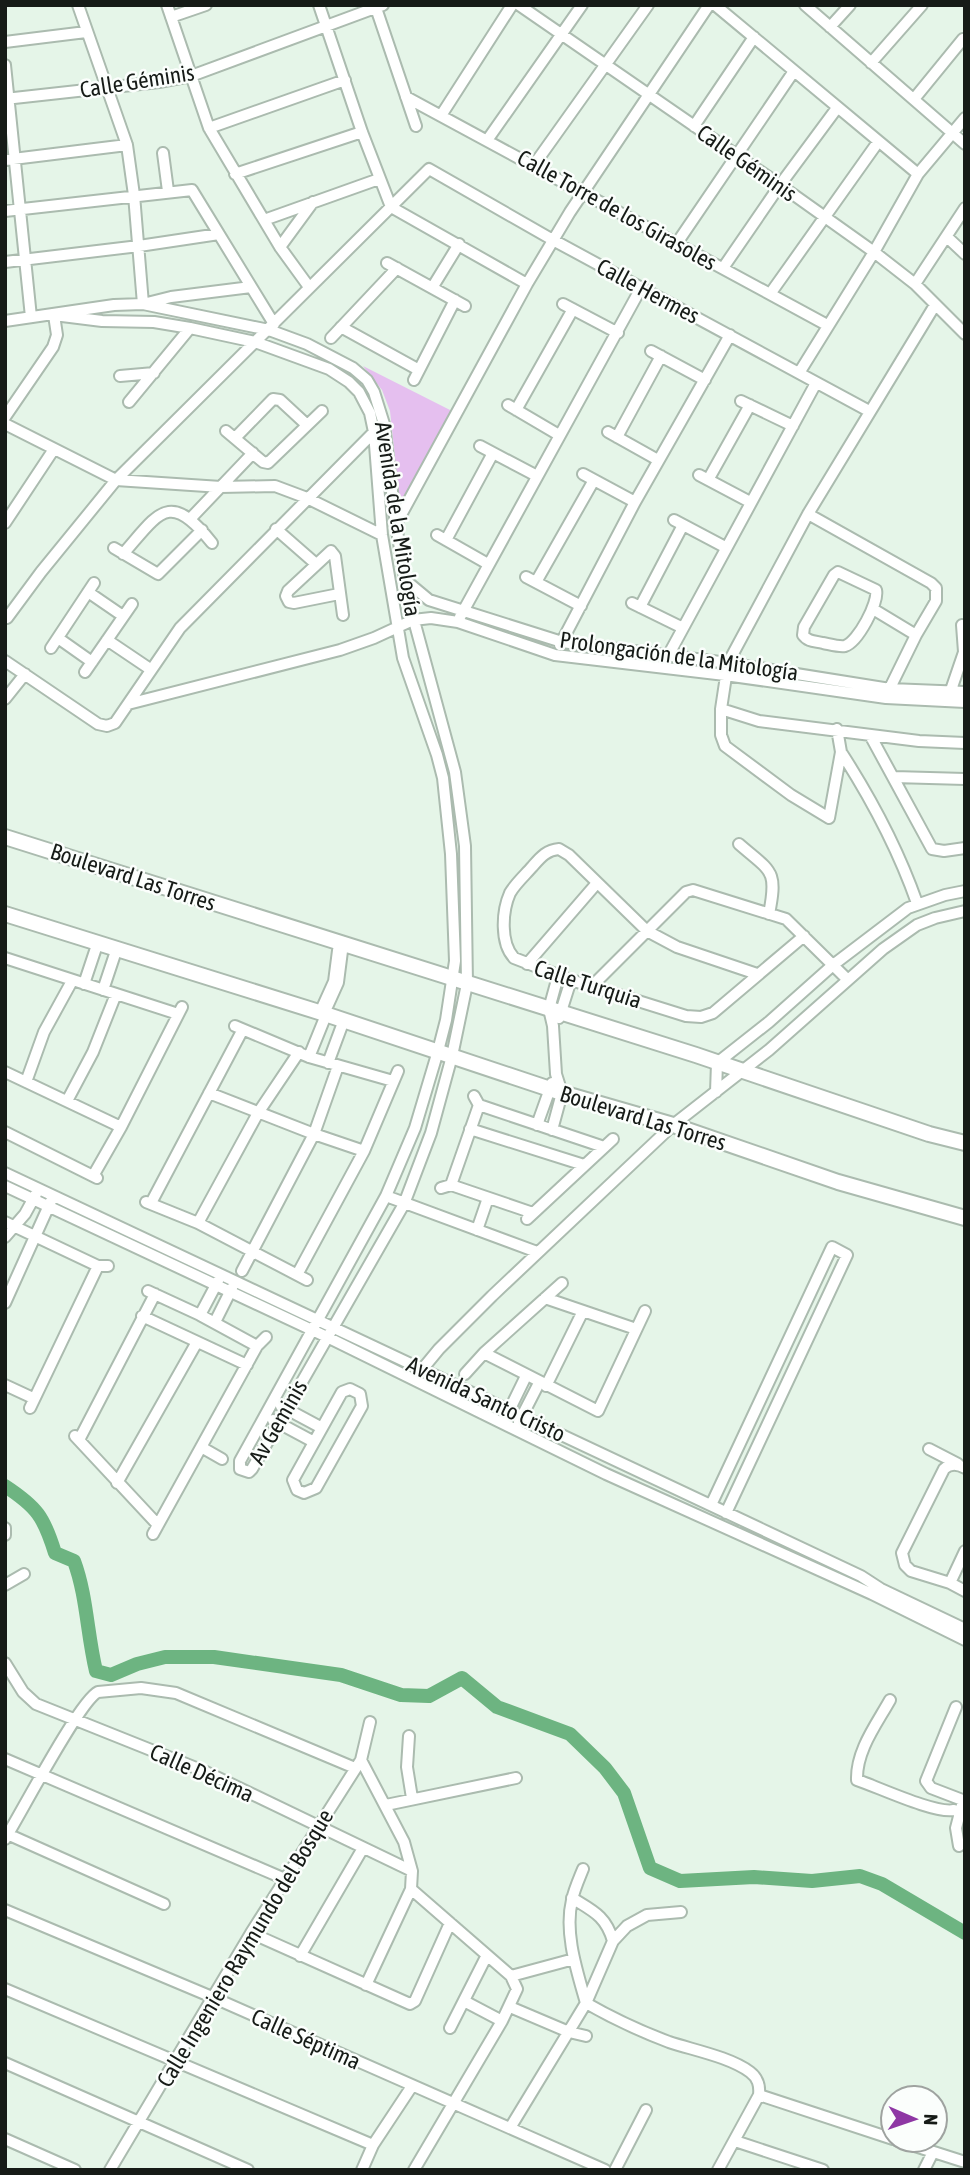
<svg xmlns="http://www.w3.org/2000/svg" width="970" height="2175" font-family="'Asap Condensed',sans-serif">
<style>
.green{fill:#e5bfef}
.lines{fill:none;stroke-linecap:round;stroke-linejoin:round}
.river{stroke:#6db481;stroke-width:14}
.minor-casing{stroke:#abbbaf;stroke-width:14}
.major-casing{stroke:#abbbaf;stroke-width:18}
.minor{stroke:#fff;stroke-width:10}
.major{stroke:#fff;stroke-width:14}
.labels{text-anchor:middle;dominant-baseline:central;stroke-width:5;stroke-linejoin:round;paint-order:stroke}
.street-label{font-size:23px;fill:#161b17;stroke:#fbfefc}
</style>
<rect width="100%" height="100%" fill="#e5f5e8"/>
<path class="green" d="M363,366L452,411L400,503L390,411L382,390Z"/>
<g class="lines">
<path class="river" d="M5,1486C37,1507 44,1517 55,1553L74,1561C87,1596 87,1634 96,1671L111,1675L137,1664L165,1657H214L341,1675L401,1695L429,1696L462,1678L497,1707L570,1734L605,1768L624,1793L650,1868L680,1881L754,1877L812,1881L860,1876L882,1884L965,1933"/>
<defs>
<path id="minor" d="M78,5L127,145L134,195L143,304L171,297L251,287
M167,5L209,128L280,247L309,287
M319,5L362,132L391,207L527,284
M519,5L780,185L874,252L915,284L965,334
M715,5L918,174
M805,5L965,144
M376,8L416,126
M171,17L206,5
M830,27L850,5
M5,42L86,32
M871,63L922,5
M5,65L31,317
M406,97L827,325
M5,99L159,82L191,76L383,5
M914,99L963,39
M442,114L512,5
M694,126L754,37
M209,128L345,80
M488,139L582,5
M163,153L168,191
M5,160L127,145
M534,165L648,5
M235,174L362,132
M5,211L192,190L274,324
M264,220L379,179
M947,237L965,254
M677,243L794,71
M280,247L313,202
M5,262L139,246L219,234
M387,263L465,306
M723,268L780,185L837,108
M915,284L965,208
M432,288L459,244
M770,294L878,142
M563,304L618,333
M5,321L114,305L143,304L269,330L307,344L353,368L367,380L374,392L384,424L396,525L409,602L455,772L465,846L467,984L452,1056L431,1133L404,1204L252,1469L249,1472L240,1469V1461L386,1196L415,1128L438,1051L446,1020L455,961L451,854L443,778L437,755L403,658L382,535L374,432L370,413L359,392L349,382L329,369L255,342L190,328L154,322L102,321L54,315
M341,327L419,370
M331,338L397,268
M651,351L705,380
M799,373L874,252L918,174L965,118
M120,376L154,373
M414,380L455,300
M741,401L793,426
M129,402L190,328
M508,405L559,435
M516,410L573,309
M5,417L53,347L57,335L54,315
M5,424L116,480L221,487L275,486L307,498L382,535
M226,431L263,462L268,463L322,411
M608,432L658,460
M617,437L661,356
M235,438L273,399L280,400L307,425
M480,446L537,476
M583,474L635,502
M699,475L750,502
M708,480L750,405
M808,514L931,583L936,588V601L916,635L887,694
M191,518L253,453
M674,520L725,547
M5,523L54,449
M396,524L527,284L570,212L709,5
M276,529L316,564
M437,535L488,564
M446,540L493,453
M114,548L158,574L202,530
M123,554C159,513 169,489 212,543
M838,572L876,590C879,602 858,642 845,646C838,647 829,644 823,643C815,641 808,642 803,635L804,627L834,575Z
M526,577L581,606
M405,580L429,600L562,642L728,663L890,689L965,692
M536,582L594,480
M88,592L123,616
M339,594L294,603L289,602L286,596L288,591L331,551L335,556L343,615
M632,603L683,628
M640,607L683,525
M873,609L916,635
M460,617L641,288
M7,618L41,572L116,480L429,169L553,240L869,411
M58,638L92,662
M107,640L150,669
M560,645L635,502L730,335
M51,648L94,583
M669,654L816,383
M5,661L98,724L107,726L115,723L180,628L375,431
M85,672L132,604
M951,690L964,652L962,625
M5,699L25,674
M128,704L340,650L374,638L413,620L431,618L458,622L555,655L725,675L886,698L965,702
M721,709L759,721L919,741L965,743
M837,729L841,752L829,818L791,795L725,746L721,735V709L728,663L808,514L935,305
M870,735L932,849L944,851L965,848
M841,752C872,800 898,849 917,903
M894,777L965,779
M739,844C771,872 778,869 769,914
M5,958L178,1014
M527,964L597,883
M757,974L677,947L647,931L569,855L559,849C546,850 540,858 532,867C525,875 515,884 510,893C502,911 500,943 514,958L571,980L686,1016L701,1017L713,1013L804,936
M84,984L98,942
M591,987L686,892L693,890L786,919L848,980
M103,990L117,948
M559,1018L571,980
M235,1026L309,1057L393,1081
M309,1057L326,1015
M328,1063L344,1020
M5,1072L121,1127
M26,1082L44,1032L72,981
M716,1092L717,1063L769,1022L833,965L908,908L945,895L965,891
M209,1093L314,1134L364,1151
M474,1096L479,1105L604,1147
M67,1101L93,1052L116,994
M537,1125L552,1083
M470,1129L584,1165
M552,1130L562,1093L556,1074L553,1026L549,1009L558,976
M5,1132L97,1178
M5,1173L861,1576L881,1589L965,1629
M93,1176L121,1127L182,1007
M451,1185L479,1105
M5,1186L327,1337L606,1474L872,1594L965,1640
M441,1188L451,1185L533,1213
M386,1196L537,1252
M146,1202L198,1223L307,1280
M151,1203L242,1031
M527,1219L613,1139
M5,1222L98,1266H108
M198,1223L258,1113L299,1052
M477,1230L488,1198
M5,1237L25,1214L36,1194
M242,1271L314,1134L338,1066
M298,1273L364,1151L398,1071
M148,1291L200,1315L257,1346
M545,1298L636,1329
M5,1303L51,1201
M200,1315L218,1281
M142,1316L247,1365
M215,1322L232,1288
M484,1353L598,1411L645,1311
M420,1372L439,1349L492,1296L673,1125L769,1050L883,949L917,925L935,918L965,911
M465,1374L484,1353L562,1283
M5,1385L33,1398
M546,1386L583,1311
M350,1389L360,1394L362,1406L316,1488L304,1493L297,1490L293,1480L342,1392Z
M281,1406L322,1428
M30,1408L98,1266
M506,1417L526,1376
M273,1420L314,1442
M519,1422L539,1383
M75,1436L158,1525
M79,1440L155,1294
M201,1447L222,1459
M929,1449L958,1464
M965,1468C958,1464 950,1463 944,1469L902,1553L905,1565L911,1571L950,1583L965,1591
M117,1483L197,1342
M711,1505L832,1247L847,1255L726,1513
M5,1528V1535
M153,1534L257,1346L266,1337
M950,1583L965,1551
M5,1585L24,1574
M5,1663L23,1692L36,1704L206,1772L412,1871
M890,1700C876,1725 856,1751 857,1780C878,1787 935,1814 954,1810
M956,1707L926,1781L931,1788L965,1801
M409,1736L407,1767L412,1798
M5,1759L285,1879
M361,1760L404,1842L412,1871L411,1889L366,1985
M386,1805L516,1778
M5,1833L164,1904
M5,1839C20,1815 80,1700 98,1692L141,1688L176,1693L355,1768
M959,1846L956,1828L963,1801
M583,1869C579,1879 574,1890 572,1900C564,1933 577,1971 586,2003
M411,1889L511,1976L517,1989L502,2021L414,2170
M572,1898C593,1911 606,1916 613,1941
M5,1910L212,1997L605,2170
M251,1933L410,2004L415,2001L450,1923
M300,1956L363,1848
M511,1976L574,1959
M5,1989L373,2145
M464,2001L502,2021
M586,2003C612,2018 640,2031 669,2042C693,2050 730,2057 750,2072C758,2078 760,2085 759,2095L718,2170
M510,2007L569,2032L586,2036
M450,2028L486,1957
M5,2063L248,2170
M759,2095L893,2139
M510,2128L586,2003L613,1941L627,1926L647,1915L681,1912
M5,2139L75,2170
M896,2140L965,2162
M735,2141L823,2170
M110,2170L251,1933L361,1760L370,1722
M362,2170L373,2145L412,2086
M615,2170L646,2110
M924,2170L933,2152"/>
<path id="major" d="M5,837L696,1055L929,1134L965,1143
M5,914L322,1013L562,1093L673,1125L838,1182L965,1218
M322,1013L336,982L341,943"/>
</defs>
<use href="#minor" class="minor-casing"/>
<use href="#major" class="major-casing"/>
<use href="#minor" class="minor"/>
<use href="#major" class="major"/>
</g>
<g class="labels">
<g class="street-label">
<text transform="translate(137 81) rotate(-9)">Calle Géminis</text>
<text transform="translate(747 163) rotate(35)">Calle Géminis</text>
<text transform="translate(617 210) rotate(29)">Calle Torre de los Girasoles</text>
<text transform="translate(648 291) rotate(28)">Calle Hermes</text>
<text transform="translate(398 519) rotate(81)">Avenida de la Mitología</text>
<text transform="translate(679 656) rotate(8)">Prolongación de la Mitología</text>
<text transform="translate(133 877) rotate(18)">Boulevard Las Torres</text>
<text transform="translate(588 984) rotate(18)">Calle Turquia</text>
<text transform="translate(643 1118) rotate(17)">Boulevard Las Torres</text>
<text transform="translate(486 1399) rotate(25)">Avenida Santo Cristo</text>
<text transform="translate(278 1422) rotate(-60)">Av Geminis</text>
<text transform="translate(202 1773) rotate(24)">Calle Décima</text>
<text transform="translate(245 1948) rotate(-59)">Calle Ingeniero Raymundo del Bosque</text>
<text transform="translate(306 2039) rotate(24)">Calle Séptima</text>
</g>
</g>
<rect width="970" height="2175" fill="none" stroke="#161b17" stroke-width="14"/>
<g transform="translate(914 2119) rotate(92)"><circle r="33" fill="#fbfefc" stroke="#9fa3a0" stroke-width="2"/>
<path d="M0-5L12 26L0 18L-12 26Z" fill="#8e37a4"/>
<text y="-10" font-size="19" font-weight="bold" text-anchor="middle" fill="#161b17">N</text>
</g>
</svg>
